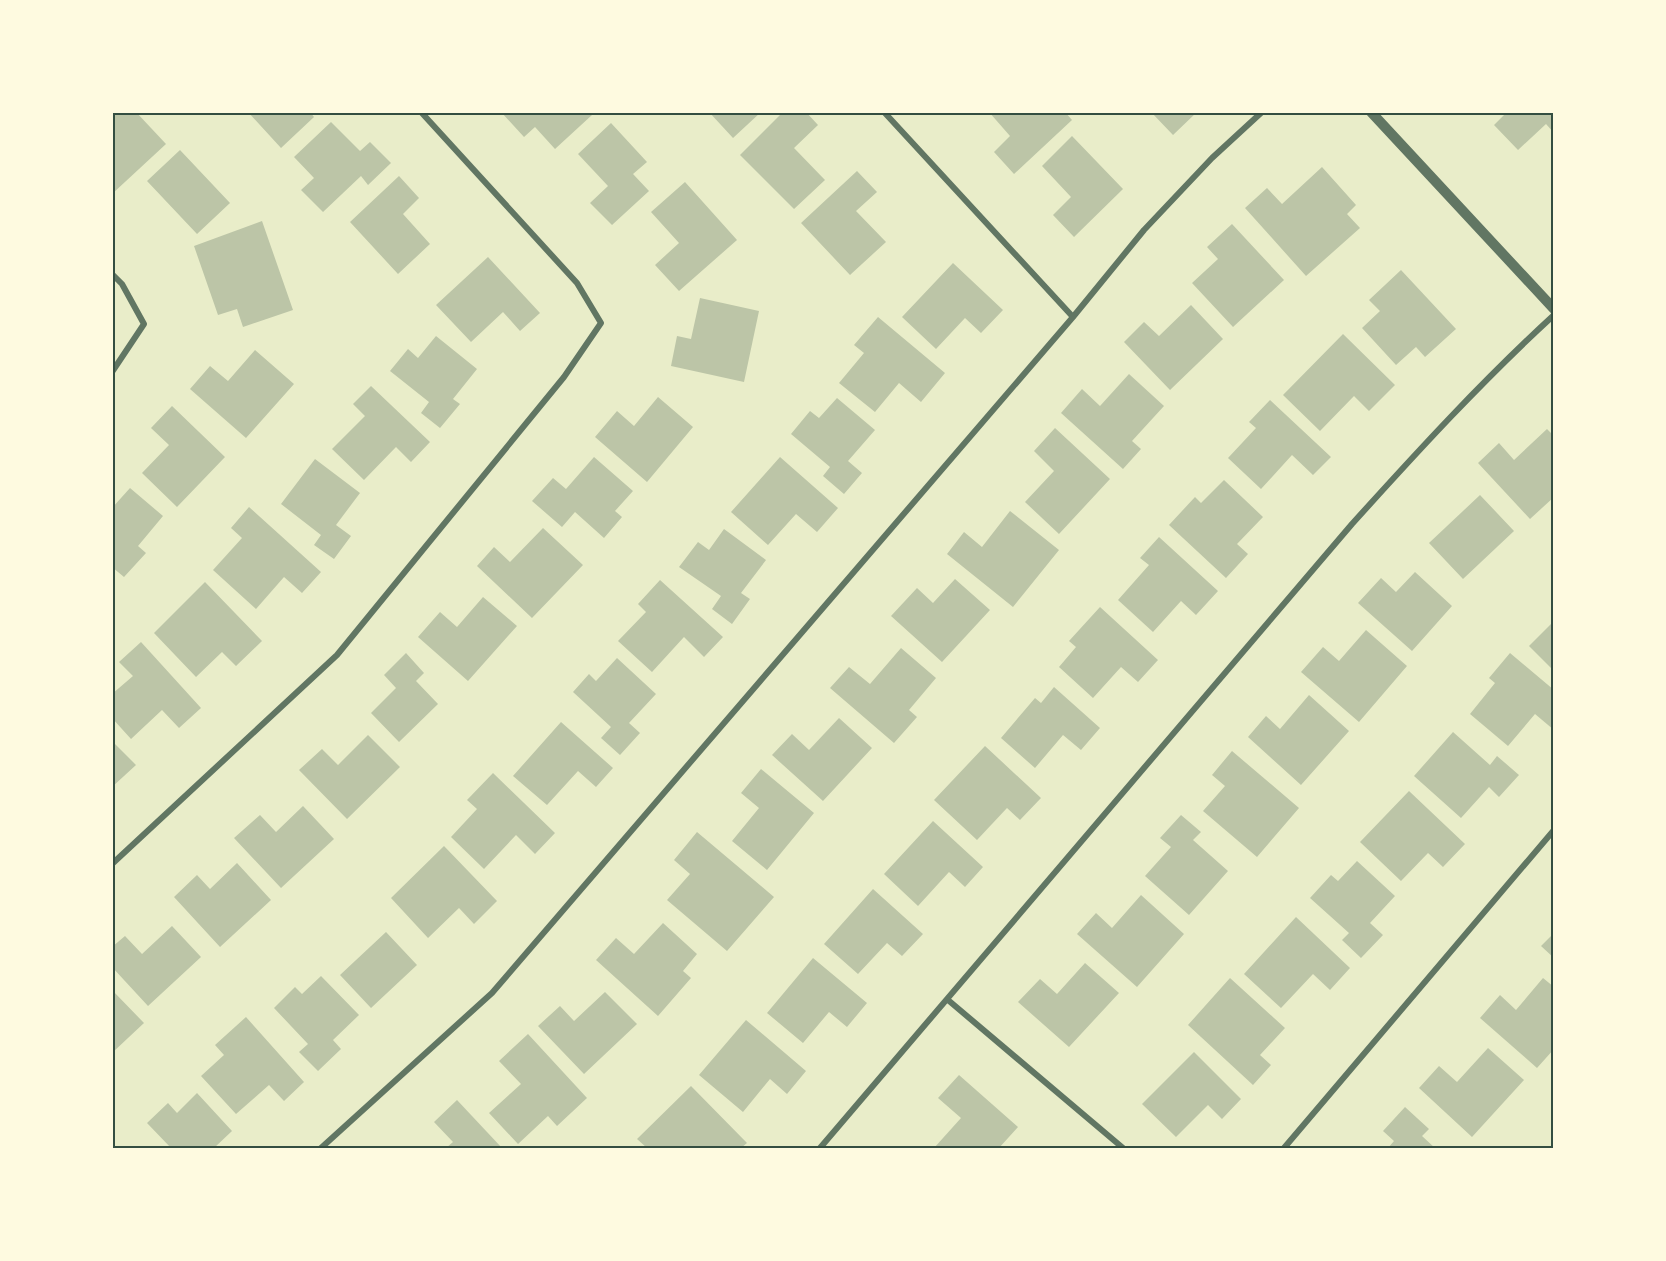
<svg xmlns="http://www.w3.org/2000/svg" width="1666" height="1261" font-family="Cabin,sans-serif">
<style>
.building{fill:#bcc5a7}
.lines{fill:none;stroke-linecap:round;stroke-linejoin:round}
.minor{stroke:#617663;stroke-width:6}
.tertiary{stroke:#617663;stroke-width:10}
.neatline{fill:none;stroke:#344e41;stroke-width:2}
</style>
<rect width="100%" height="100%" fill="#e9edc9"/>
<path class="building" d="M112,112H136L166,144L112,194Z
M248,112H310L314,117L281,148Z
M501,112H590L592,115L555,149L535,127L524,137Z
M709,112H761L733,138Z
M783,112H806L818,125L794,148L825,180L794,209L740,155Z
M989,112H1065L1072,120L1014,174L994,152L1010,136Z
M1151,112H1197L1173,135Z
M1507,112H1554V133L1546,124L1518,150L1494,125Z
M331,122L360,151L370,142L391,163L368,185L361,176L323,212L301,190L314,178L294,157Z
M611,123L647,162L633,174L649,191L612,225L590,203L608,186L578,154Z
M1072,136L1123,189L1074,237L1053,215L1071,197L1042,166Z
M180,150L230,203L197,234L147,181Z
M1322,167L1356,205L1347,214L1360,228L1306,276L1245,208L1267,188L1282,204Z
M857,171L877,192L856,211L886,242L850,275L801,223Z
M399,176L419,198L403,214L430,244L398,274L350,222Z
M685,182L737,240L679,291L655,265L679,243L651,212Z
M262,221L293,310L243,327L237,309L218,315L194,246Z
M1232,224L1284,280L1233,327L1192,283L1218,259L1207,247Z
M488,257L540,313L520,331L503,312L471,342L436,305Z
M953,263L1003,310L981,333L965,318L936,349L902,317Z
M1401,270L1456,329L1425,357L1416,347L1396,365L1362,328L1380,311L1369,300Z
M700,298L759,311L744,382L671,366L677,336L691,339Z
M1191,305L1223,339L1170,390L1124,342L1144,322L1159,336Z
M878,317L945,373L921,402L899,383L875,412L839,383L864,353L854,345Z
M1343,334L1395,385L1369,411L1354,396L1320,431L1283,395Z
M436,336L477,369L453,399L460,404L440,428L421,413L429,402L390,371L408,349L418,358Z
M255,350L294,384L246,438L190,389L210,366L228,381Z
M1129,374L1164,406L1132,441L1141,449L1123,469L1061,413L1082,389L1100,406Z
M371,386L430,442L411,462L396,447L364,480L332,449L365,416L353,404Z
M658,397L693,427L647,482L595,437L617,411L634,426Z
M837,398L875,430L848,461L862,473L844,494L823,476L830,467L791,434L810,411L819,418Z
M1270,400L1331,457L1313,475L1292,455L1261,489L1228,458L1256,428L1249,422Z
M172,406L225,457L177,507L142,473L169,445L151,428Z
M1055,428L1110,479L1059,534L1025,502L1054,471L1034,451Z
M1547,429L1554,436V497L1530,519L1478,463L1499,443L1514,460Z
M594,457L633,491L615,511L622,517L604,538L575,512L562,527L532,501L553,478L566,489Z
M780,457L838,508L817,532L796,514L768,545L731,512Z
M315,459L360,493L336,525L351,536L334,559L314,545L321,535L281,504Z
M1224,480L1263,517L1237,544L1248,554L1226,578L1169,525L1195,497L1201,503Z
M130,488L163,516L138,546L146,553L124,577L112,567V508Z
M1480,495L1514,531L1463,579L1429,543Z
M249,507L321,572L302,593L284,577L256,609L213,570L242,538L231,528Z
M1010,511L1059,550L1013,607L947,554L964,532L982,547Z
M543,528L583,565L532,618L477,566L494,547L510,562Z
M724,529L766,560L741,593L750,599L732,624L712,609L721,596L679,567L698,542L709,550Z
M1159,537L1218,591L1196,615L1181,601L1153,632L1118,600L1149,565L1140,558Z
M1415,572L1452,606L1412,651L1358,603L1381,578L1396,592Z
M955,579L990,610L942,662L891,616L917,588L933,603Z
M660,580L723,637L704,657L684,637L652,672L618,641L646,612L638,604Z
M205,582L262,641L236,666L222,652L196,677L154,633Z
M483,597L517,626L468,681L418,637L440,612L457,627Z
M1100,607L1158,660L1138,682L1121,667L1093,698L1059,667L1076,647L1069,641Z
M1554,621V671L1529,646Z
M1366,630L1407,666L1359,722L1301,672L1323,647L1339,661Z
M141,642L201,708L179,728L162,710L131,739L112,718V694L133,676L119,662Z
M901,648L936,678L909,710L917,717L894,743L830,688L849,667L870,684Z
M406,653L424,673L416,681L438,704L399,742L371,713L396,688L384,675Z
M1510,653L1554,690V730L1535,714L1508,746L1470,714L1495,683L1489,678Z
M617,658L656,694L629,723L640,733L620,755L601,738L611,727L573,692L589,674L596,681Z
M1054,687L1100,728L1081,750L1063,735L1035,768L1001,738L1035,698L1041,703Z
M1309,695L1349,731L1301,785L1248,737L1266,716L1280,729Z
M839,718L872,748L823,801L772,755L792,734L809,750Z
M561,722L613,768L596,787L578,771L547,805L513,776Z
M1453,732L1490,765L1497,756L1519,775L1499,797L1489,787L1461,818L1414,776Z
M368,735L400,767L347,819L299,770L322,749L338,765Z
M112,741L136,765L112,787Z
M985,746L1041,798L1020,820L1007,808L977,840L934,800Z
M1232,751L1299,808L1257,857L1203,811L1225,786L1212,775Z
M761,769L814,813L767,870L732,841L759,808L741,793Z
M493,773L555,833L535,854L516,835L484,869L451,837L477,809L467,800Z
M1409,791L1465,844L1443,867L1428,853L1401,881L1360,842Z
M303,806L334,839L281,888L234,838L260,815L276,832Z
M1181,815L1201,832L1193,840L1228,871L1189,915L1145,876L1171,847L1160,838Z
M933,821L983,867L965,887L949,872L918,906L884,874Z
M697,832L774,897L727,951L667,900L690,874L674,860Z
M444,846L497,901L474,924L459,908L428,938L391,898Z
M1357,861L1395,896L1370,923L1383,935L1361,958L1342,940L1349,933L1310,898L1331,875L1338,881Z
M237,863L271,900L220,947L174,897L197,875L210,889Z
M873,889L923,934L902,956L887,943L858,974L824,944Z
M1141,895L1184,934L1137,987L1077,934L1096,913L1112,928Z
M1296,917L1350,968L1330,990L1313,974L1281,1008L1244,974Z
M663,923L697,954L683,971L691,978L658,1016L596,960L616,938L634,954Z
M172,926L201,957L148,1006L112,967V947L125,936L142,954Z
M386,932L417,965L371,1008L340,975Z
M1554,933V958L1541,946Z
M813,958L867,1003L847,1027L829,1012L803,1043L767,1013Z
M1085,963L1119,993L1069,1047L1018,1002L1040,979L1057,994Z
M321,976L359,1015L333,1040L341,1049L318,1071L299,1052L308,1044L274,1008L295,987L302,994Z
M1230,978L1285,1028L1260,1055L1271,1065L1253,1085L1188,1025Z
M1543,978L1554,987V1049L1537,1068L1480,1018L1500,995L1516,1010Z
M112,990L144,1023L112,1053Z
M605,992L637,1024L584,1074L538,1026L560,1006L574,1021Z
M246,1017L304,1082L284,1101L269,1085L236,1114L201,1076L224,1055L215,1045Z
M746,1020L806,1071L787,1094L770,1079L743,1112L699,1075Z
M528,1034L587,1098L557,1126L548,1116L518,1144L489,1113L521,1084L499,1061Z
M1488,1048L1524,1080L1472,1137L1419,1088L1439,1066L1457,1082Z
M1194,1052L1241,1099L1222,1119L1208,1105L1176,1137L1142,1104Z
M959,1075L1018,1127L999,1148H934L961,1118L938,1098Z
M691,1086L747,1143L741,1148H647L637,1139Z
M197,1093L232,1131L214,1148H171L147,1123L168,1103L177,1113Z
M457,1100L502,1148H446L453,1142L434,1122Z
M1405,1107L1429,1129L1422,1136L1435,1148H1388L1394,1141L1383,1131Z"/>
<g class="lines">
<path class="minor" d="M884,112L1073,317
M112,274L122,284L144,324L112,372
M112,864L337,655L564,377L601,323L577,283L421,112
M948,1000L1123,1148
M321,1148L492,993L1073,317L1144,230L1212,158L1262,112
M820,1148L1352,524C1417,452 1482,381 1554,315
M1284,1148L1554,830"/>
<path class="tertiary" d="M1371,112L1554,309"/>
</g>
<rect width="1666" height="1261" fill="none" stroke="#fefae0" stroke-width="228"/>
<rect x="114" y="114" width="1438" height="1033" class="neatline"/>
</svg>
